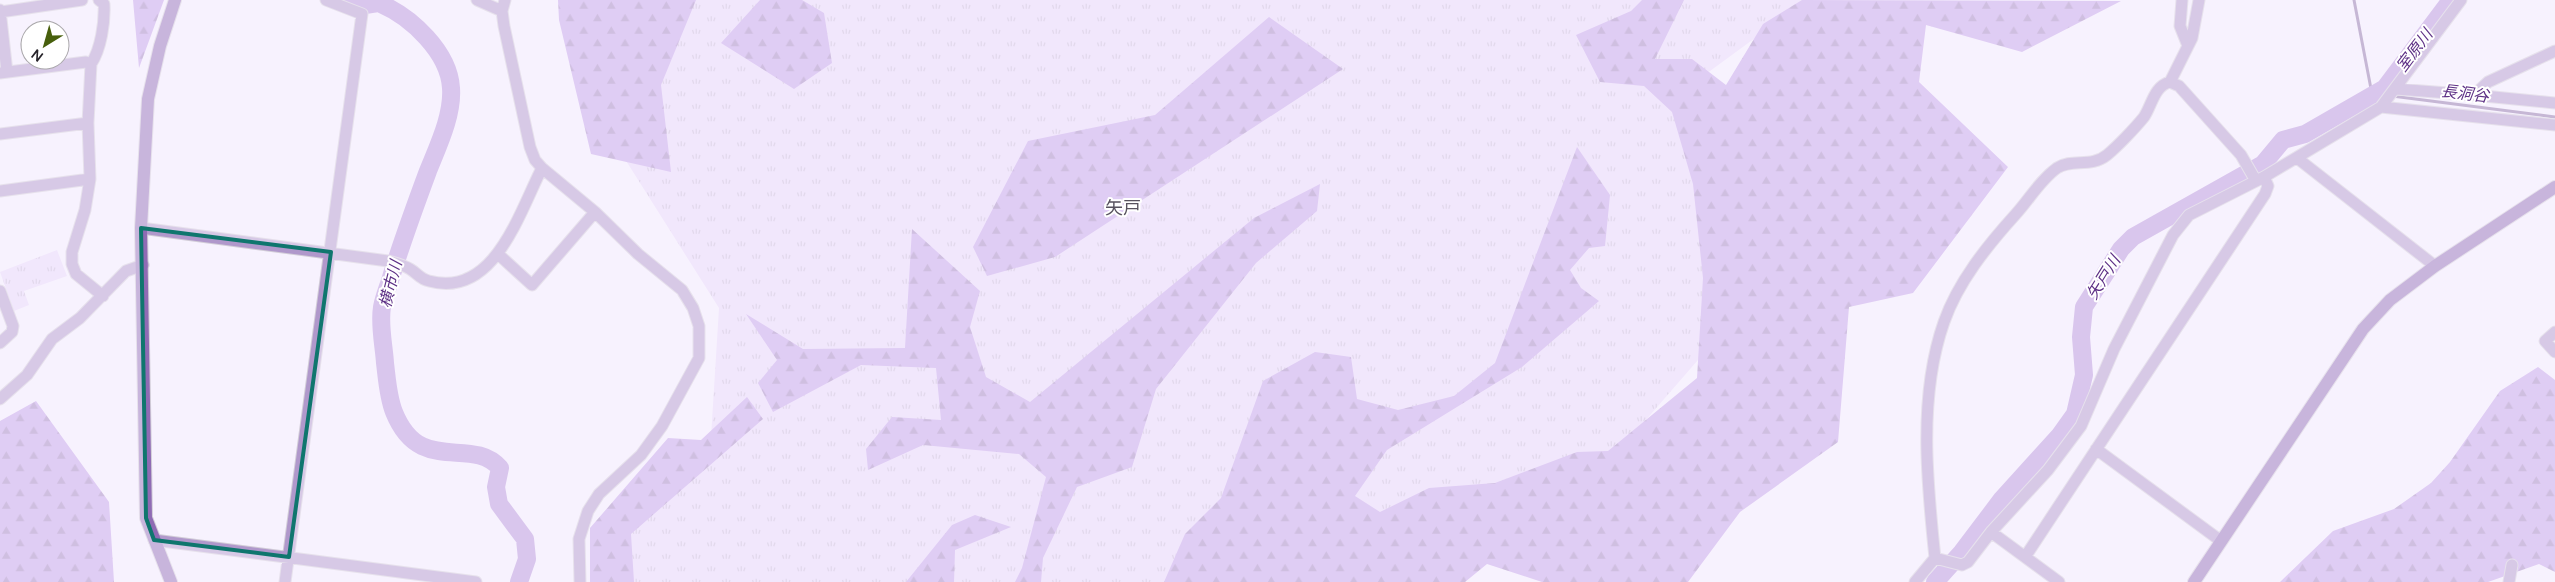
<svg xmlns="http://www.w3.org/2000/svg" width="2555" height="582" font-family="Manrope,'Noto Sans JP',sans-serif">
<style>
.grass{fill:url(#grass-tufts)}
.forest{fill:url(#forest-firs)}
.lines{fill:none;stroke-linecap:round;stroke-linejoin:round}
.stream{stroke:#8a70a5;stroke-width:3}
.river{stroke:#b491da;stroke-width:18}
.street-casing{stroke:#d2cdd8;stroke-width:13}
.secondary-casing{stroke:#d2cdd8;stroke-width:14}
.street{stroke:#b098cb;stroke-width:11}
.secondary{stroke:#8f6bb4;stroke-width:12}
.marked{fill:none;stroke:#0f766e;stroke-width:4;stroke-linejoin:round}
.labels{text-anchor:middle;dominant-baseline:central;stroke-width:4;stroke-linejoin:round;paint-order:stroke}
.water-label{font-size:16px;font-style:italic;fill:#5e3186;stroke:#fff}
.quarter-label{font-size:18px;fill:#57525e;stroke:#fff}
</style>
<defs>
<pattern id="grass-tufts" width="24" height="20" patternUnits="userSpaceOnUse" patternTransform="scale(1.25)"><rect width="24" height="20" fill="#e9d9fb"/><path d="M3 7l-1-3M5 7V3M7 7l1-3M15 17l-1-3M17 17v-4M19 17l1-3" fill="none" stroke="#c8bad7"/></pattern>
<pattern id="forest-firs" width="22" height="20" patternUnits="userSpaceOnUse" patternTransform="scale(1.25)"><rect width="22" height="20" fill="#c29fe9"/><path d="M5 1l3.5 6h-7zM16 11l3.5 6h-7z" fill="#9e81bd"/></pattern>
</defs>
<rect width="100%" height="100%" fill="#f7f2fe"/>
<path class="grass" d="M660,0H1807L1695,82L1731,322L1578,498L1297,582H625L622,530L710,453L719,308L623,156Z
M57,250L67,276L24,291L29,305L14,311L0,272Z"/>
<path class="forest" d="M133,0H164L139,68Z
M558,0H696L661,85L671,172L591,154L559,20Z
M760,0H802L824,13L832,63L794,89L721,43Z
M1642,0H1684L1655,59H1692L1726,85L1763,24L1802,0L2121,1L2022,52L1926,25L1919,82L2008,167L1913,293L1849,307L1838,442L1740,512L1688,582H1542L1487,564L1465,582H1164L1185,534L1221,498L1263,381L1315,352L1351,357L1357,399L1398,410L1454,396L1495,363L1577,147L1610,195L1605,246L1589,248L1570,270L1581,288L1599,301L1522,367L1387,450L1355,496L1380,512L1429,488L1495,483L1577,452L1608,451L1697,378L1703,278L1693,184L1672,112L1644,86L1600,82L1576,35L1631,11Z
M1269,17L1343,69L1055,257L987,276L973,247L1028,141L1155,115Z
M1320,184L1317,211L1256,263L1156,389L1132,467L1077,487L1043,558L1041,582H1015L1022,568L1046,477L1019,454L923,445L868,470L866,449L892,417L941,420L936,368L861,365L773,412L758,383L777,360L746,314L803,349L905,348L912,229L980,291L970,327L986,377L1030,402L1254,218Z
M2538,367L2555,380V572L2539,564L2488,582H2280L2333,531L2394,509L2431,483L2450,462L2500,391Z
M747,397L763,419L631,534L634,582H590V528L668,438L701,440Z
M36,401L109,502L114,582H0V421Z
M975,515L1011,527L955,550L954,582H906L952,525Z"/>
<g class="lines">
<path class="stream" d="M2354,0L2372,94L2386,96
M2392,96L2555,117"/>
<path class="river" d="M348,0C354,2 361,5 366,5C372,5 376,2 381,4C411,17 449,52 451,88C453,115 438,146 428,171C415,206 403,239 392,274C389,285 384,296 382,307C379,325 384,346 385,363C387,379 388,397 394,412C420,477 471,435 500,468L496,487L499,504L525,539L527,559L519,582
M1935,582L1962,552L2002,499L2060,435L2075,414L2084,375L2081,337L2084,307L2121,249L2133,237L2263,164L2283,140L2305,134L2385,88L2451,0"/>
<defs>
<path id="street" d="M99,0L104,4C105,22 101,49 91,64L88,123L90,179L85,210L72,252V264L76,274L103,296
M477,0L502,11
M505,0L502,11L504,26L530,147L535,160L542,168L595,212L638,254L682,290L693,308L699,326V358L662,426L641,455L599,494L588,511L579,539L580,582
M2182,0L2180,26L2188,46
M0,10L7,72
M0,12L82,0
M0,73L86,62L91,64
M2170,82L2179,86L2241,155L2256,181
M2396,89L2474,95L2488,82L2555,51
M2474,95L2555,103
M2381,107L2555,125
M0,134L88,123
M2297,158L2435,266
M0,191L90,179
M141,228L388,261C395,263 404,265 410,269C417,273 420,279 429,281C494,299 519,213 542,168
M498,254L532,285L595,212
M0,291L13,326L12,332L0,343
M2555,332L2545,341L2555,352
M0,399L27,375L52,339L80,318L126,271L143,265
M2096,449L2221,541
M1991,532L2059,582
M154,540L476,582
M2025,557L2265,194L2268,186L2264,177
M1935,558L1962,565L1968,562L1991,532L2048,470L2081,426L2114,349L2173,235L2189,215L2264,177L2381,107L2461,0
M285,582L362,14L326,0
M1915,582L1935,558C1927,482 1918,396 1944,322C1958,282 1987,246 2015,215C2029,200 2040,180 2057,168C2072,158 2091,168 2107,155C2118,146 2135,128 2144,117C2152,105 2154,86 2170,82L2192,38L2199,0
M2509,582L2512,565"/>
<path id="secondary" d="M171,582L146,518L141,228L148,99L160,46L175,0
M2194,582L2363,329L2390,300L2435,266L2555,187"/>
</defs>
<use href="#street" class="street-casing"/>
<use href="#secondary" class="secondary-casing"/>
<use href="#street" class="street"/>
<use href="#secondary" class="secondary"/>
</g>
<path d="M0 0H2555V582H0ZM141,228L331,252L289,557L154,540L146,518Z" fill="#f7f2fe" fill-opacity=".55" fill-rule="evenodd"/>
<path class="marked" d="M141,228L331,252L289,557L154,540L146,518Z"/>
<g class="labels">
<g class="water-label">
<text transform="translate(2414 50) rotate(-53)">室原川</text>
<text transform="translate(2465 93) rotate(7)">長洞谷</text>
<text transform="translate(2103 277) rotate(-58)">矢戸川</text>
<text transform="translate(390 284) rotate(-76)">横市川</text>
</g>
<g class="quarter-label">
<text x="1123" y="207">矢戸</text>
</g>
</g>
<g transform="translate(45 45) rotate(217)"><circle r="24" fill="#ffffff" stroke="#a9a7aa"/>
<path d="M0-4L9 19L0 12L-9 19Z" fill="#475f0c"/>
<text y="-8" font-size="14" font-weight="bold" text-anchor="middle" fill="#27242a">N</text>
</g>
</svg>
